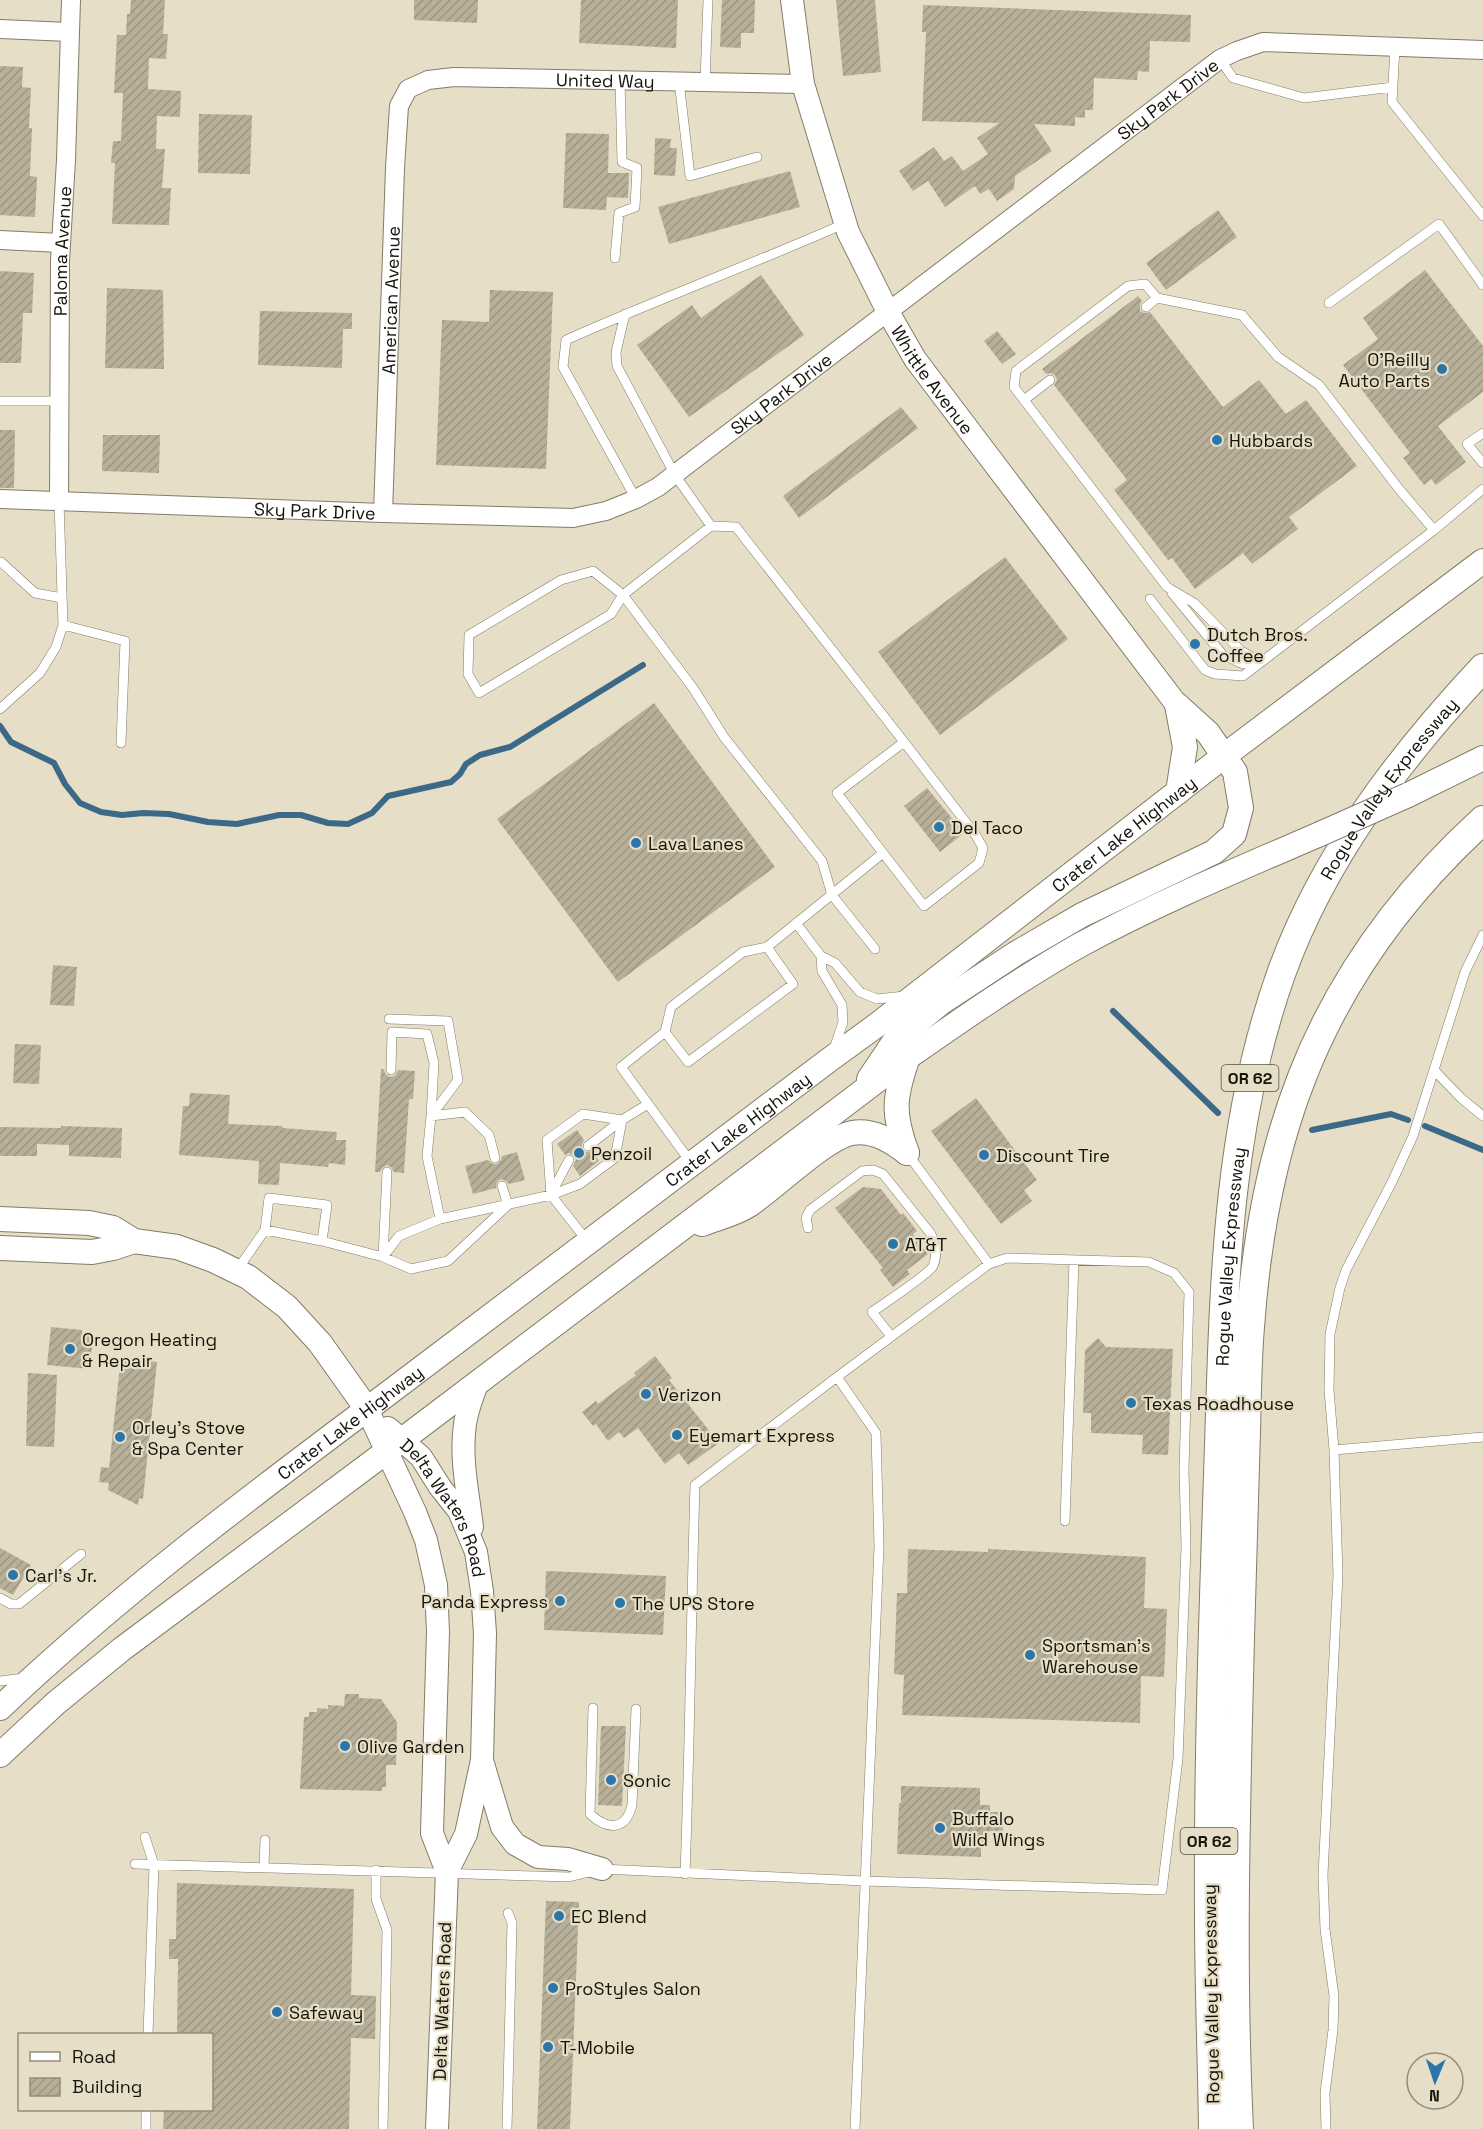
<svg xmlns="http://www.w3.org/2000/svg" width="1483" height="2129" font-family="'Space Grotesk',sans-serif">
<style>
.lines{fill:none;stroke-linecap:round;stroke-linejoin:round}
.stream{stroke:#3c6988;stroke-width:6}
.building{fill:url(#building-hatch)}
.service-casing{stroke:#837c67;stroke-width:10}
.minor-casing{stroke:#837c67;stroke-width:20}
.tertiary-casing{stroke:#837c67;stroke-width:24}
.secondary-casing{stroke:#837c67;stroke-width:26}
.trunk-casing{stroke:#837c67;stroke-width:30}
.service{stroke:#fff;stroke-width:9}
.minor{stroke:#fff;stroke-width:18}
.tertiary{stroke:#fff;stroke-width:22}
.secondary{stroke:#fff;stroke-width:24}
.trunk{stroke:#fff;stroke-width:28}
.secondary-bridge-casing{stroke:#837c67;stroke-width:26;stroke-linecap:butt}
.secondary-bridge{stroke:#fff;stroke-width:24}
.poi-dot{fill:#2a76a9;stroke:#e6dec6;stroke-width:2}
.labels{text-anchor:middle;dominant-baseline:central;stroke-width:4.5;stroke-linejoin:round;paint-order:stroke}
.shield{fill:#e6dec6;stroke:#545042;stroke-width:1.5}
.shield-label{font-size:16px;font-weight:bold;fill:#15130a}
.street-label{font-size:18px;fill:#15130a;stroke:#e6dec6}
.poi-label{font-size:18px;fill:#15130a;stroke:#e6dec6;text-anchor:start}
</style>
<defs>
<pattern id="building-hatch" width="6" height="6" patternUnits="userSpaceOnUse" patternTransform="scale(1.5)"><rect width="6" height="6" fill="#b7af99"/><path d="M-1 1l2-2M0 6l6-6M5 7l2-2" fill="none" stroke="#9c9682"/></pattern>
</defs>
<rect width="100%" height="100%" fill="#e6dec6"/>
<g class="lines">
<path class="stream" d="M0,726L11,742L54,763L65,784L80,803L101,812L122,815L143,813L169,814L208,822L237,824L279,815H301L328,823L348,824L372,813L388,796L451,782L460,774L466,764L480,755L510,747L643,665
M1113,1011L1218,1113
M1425,1126L1483,1150
M1312,1130L1391,1114L1408,1120"/>
</g>
<path class="building" d="M131,0H165L163,34H168L166,59L149,58L148,89L181,91L180,117L157,116L156,149H165L162,188H171L169,225L112,224L115,163H111L113,141H121L123,93H114L117,35H126L127,14H130Z
M414,0H478L477,23L414,20Z
M581,0H678L676,48L579,43Z
M722,0H755L754,33H741V48L720,47Z
M836,0H875L881,72L843,76Z
M923,5L1191,15L1190,42L1150,41L1149,72L1138,71L1137,80L1094,78L1093,110H1085V118L1075,117V126L1034,124L1052,151L1015,176L1014,189L997,201L989,189L980,194L975,186L945,207L928,181L913,191L899,171L934,147L944,161L952,156L963,171L988,154L977,138L999,123L922,121L926,32H922Z
M0,66L23,67L22,87L31,88L29,128H32L30,176L37,177L35,217L0,215Z
M199,114L252,115L250,174L198,173Z
M566,133L609,134L608,173H629L628,198L607,197L606,210L563,208Z
M655,138L671,139L670,148H677L675,176L654,175Z
M790,171L800,207L669,244L658,207Z
M1218,210L1237,237L1166,290L1146,263Z
M1425,270L1483,346V392L1438,426L1466,462L1436,485L1431,479L1424,485L1403,458L1410,453L1343,365L1378,339L1363,318Z
M0,271L34,273L32,313H23L21,363H0Z
M761,275L804,335L689,417L637,345L692,305L701,318Z
M107,288L163,290L164,369L105,368Z
M490,290L553,292L546,469L436,465L442,320L489,322Z
M1138,296L1142,301L1140,305V311L1144,313L1150,312L1223,407L1259,380L1286,414L1306,400L1357,466L1289,517L1298,529L1252,564L1243,553L1195,589L1172,558L1168,560L1114,490L1127,480L1054,385L1057,380L1055,375L1050,373L1046,374L1042,369Z
M260,311L352,313V329H343L342,368L258,365Z
M997,331L1016,354L1002,364L984,341Z
M901,407L918,428L799,518L783,496Z
M0,430H15L14,488H0Z
M103,435H160L159,473L102,471Z
M1005,557L1068,639L940,735L878,652Z
M654,703L775,867L618,982L497,819Z
M927,788L964,833L940,852L904,806Z
M53,965L77,967L74,1006L50,1005Z
M15,1044L41,1045L39,1084L13,1083Z
M381,1069H384L385,1074L390,1077L395,1076L398,1070L415,1071L413,1099H409L404,1173L394,1172L391,1167L387,1165L382,1168L380,1172H375Z
M190,1093L230,1095L228,1124L283,1126L282,1128L337,1132L336,1140H346L345,1165L329,1163L328,1167L280,1163L279,1185L258,1184L259,1161L179,1155L183,1106H189Z
M976,1098L1037,1180L1024,1190L1032,1201L1001,1224L931,1131Z
M61,1126L122,1128L121,1158L69,1156V1145L37,1144V1156H0V1127L61,1128Z
M577,1130L584,1140L582,1144V1150L586,1152L592,1151L599,1161L580,1176L573,1166L576,1160L574,1156L569,1153L565,1155L557,1144Z
M517,1152L525,1180L509,1184L506,1181L501,1179L497,1182L496,1188L473,1194L465,1166L488,1160L493,1164H497L501,1160L502,1156Z
M863,1187L881,1189L901,1215L903,1213L917,1231L913,1234L928,1254L907,1270L910,1274L893,1287L880,1270L883,1268L835,1208Z
M51,1327L82,1330V1333L93,1334L90,1369L47,1365Z
M1098,1338L1106,1347L1173,1349L1168,1455L1142,1454L1143,1435L1091,1433V1413H1083L1085,1350Z
M655,1356L672,1378L669,1380L719,1443L688,1465L679,1453L665,1464L638,1428L624,1438L619,1432L608,1441L596,1424L593,1426L582,1412L596,1401L598,1404L636,1375L634,1373Z
M121,1357L157,1362L143,1499L139,1498L138,1505L108,1490L109,1483L99,1482L101,1467L109,1468Z
M28,1373L57,1375L54,1447L26,1446Z
M0,1548L31,1565L13,1595L0,1588Z
M908,1549L988,1552V1549L1146,1557L1144,1608L1167,1609L1164,1677L1141,1676L1140,1723L902,1715L904,1675L894,1674L897,1593H907Z
M546,1571L666,1576L663,1635L544,1630Z
M345,1694H359V1698L381,1699L397,1722L396,1765H386V1787H382V1791L300,1789L304,1717H309V1712H317V1708L328,1709V1705L344,1706Z
M601,1726H626L622,1806L598,1805Z
M901,1786L980,1788V1805H990V1812H1003V1832L989,1831V1843L981,1842V1857L897,1854L899,1803H901Z
M177,1883L354,1889L351,1995L376,1996L375,2039L351,2038L349,2129H163L164,2109H212V2034H177L178,1959H169V1939H176Z
M546,1901L579,1902L570,2129H537Z"/>
<g class="lines">
<defs>
<path id="service" d="M1395,47L1392,102L1483,216
M1220,59L1233,78L1304,98L1393,87
M679,81L690,176L757,157
M705,82L708,0
M615,258L619,213L635,207L637,168L622,162L620,80
M1329,303L1439,224L1483,285
M1146,307L1157,298
M625,314L616,352L617,366L675,475L711,526L736,527L904,742L837,793L883,853
M1024,400L1050,380
M0,401H60
M1483,433L1467,444L1483,463
M636,499L563,367L566,340C658,299 753,264 846,223
M711,526L623,595L693,688L724,737L822,861L832,895L875,949
M1434,530L1483,489
M1,562L35,593L62,598
M593,571L623,595L611,614L479,693L468,674L469,635L561,580Z
M1172,593L1223,655L1243,664L1259,662
M1150,599L1205,670L1215,674L1243,676L1434,530L1399,489L1319,385L1278,357L1242,315L1157,298L1145,284L1128,286L1016,371L1014,387L1167,587L1194,603L1241,651L1261,662
M63,625L125,641L121,743
M0,709L40,673L56,647L63,625L59,501
M796,923L821,956
M389,1019L448,1021L458,1080L431,1116L427,1156L440,1219
M665,1032L688,1062L793,984L767,947
M834,1049L843,1022L842,1005L822,971L821,956L835,963L860,992L877,999L905,996
M391,1070L392,1032L427,1034L434,1063L431,1116L465,1112L489,1135L495,1158
M1434,1070L1461,1098L1483,1116
M588,1146L622,1120
M692,1164L621,1067L665,1032L671,1007L743,952L767,947L883,853L924,906L979,863L983,848L975,834L904,742
M387,1172L383,1257L411,1269L448,1261L508,1205L502,1186
M552,1192L569,1160
M808,1228L806,1218L810,1210L862,1171L873,1170L883,1174L931,1234C935,1245 938,1256 933,1266C929,1274 882,1305 872,1312L891,1336
M265,1230L269,1198L327,1205L322,1241
M588,1242L551,1195L547,1140L583,1114L622,1120
M237,1270L265,1230L322,1241L383,1257L399,1236L440,1219L551,1195L580,1184L615,1158L622,1120L648,1104
M837,1377L989,1264L907,1153
M1334,1450L1483,1437
M1065,1521L1074,1260
M0,1598L11,1604H19L81,1554
M0,1681L24,1678
M593,1708L590,1814C607,1830 626,1831 632,1805L636,1709
M145,1837L154,1865L148,2034
M135,1864L569,1877L602,1869L864,1881L1162,1890L1178,1759L1186,1547L1184,1470L1189,1292L1174,1273L1149,1262L1007,1258L989,1264
M264,1867L265,1840
M376,1870V1899L387,1930L383,2129
M685,1874C690,1744 691,1614 695,1485L837,1377L876,1433L879,1546L855,2129
M146,2129V2110
M507,2129L512,1923L508,1913
M1326,2129L1325,2093L1333,2030L1334,1996L1325,1929L1323,1875L1338,1575L1334,1450L1329,1390L1330,1334L1340,1288L1346,1270L1392,1182L1413,1136L1465,972L1483,935"/>
<g id="minor">
<path d="M0,29L69,32"/>
<path d="M0,240L61,243"/>
<path id="s1" d="M0,499L383,513L573,518L606,511L636,499L658,487L1220,59L1237,51L1263,42L1483,50"/>
<path id="s2" d="M59,501L60,261L66,160L71,0"/>
<path id="s3" d="M383,513L395,168L399,106L408,89L428,80L454,77L803,84"/>
</g>
<g id="tertiary">
<path id="s4" d="M792,0L803,84L848,232L888,312L915,359L1177,705"/>
<path d="M367,1409L415,1512L426,1540L436,1585L438,1632L432,1833L447,1872L437,2129"/>
<path id="s5" d="M388,1428L421,1457L440,1487L459,1511L476,1552L482,1591L485,1633L482,1760L466,1834L447,1872"/>
<path d="M472,1527C468,1493 460,1458 465,1424C467,1410 472,1397 477,1384"/>
<path d="M483,1764L502,1827L515,1844L538,1857L568,1859L602,1869"/>
</g>
<g id="secondary">
<path d="M1177,705L1185,747L1178,792"/>
<path d="M1408,795L1483,758"/>
<path d="M869,1079L896,1039L942,1002L1015,954L1082,915L1214,852L1234,834L1241,808L1235,772L1208,733L1177,705"/>
<path d="M907,1153C892,1113 894,1097 908,1057"/>
<path d="M0,1219L89,1223L113,1228L134,1241L177,1247L213,1260L248,1277L287,1307L320,1343L367,1409"/>
<path d="M702,1224C717,1218 736,1214 749,1205C775,1188 825,1138 852,1133C872,1129 892,1141 907,1153"/>
<path d="M0,1248L92,1252L113,1248L134,1241"/>
<path id="s6" d="M0,1708C119,1595 251,1496 382,1398C531,1285 680,1173 829,1060L877,1025L1224,756L1483,561"/>
<path d="M0,1755L56,1703L122,1649L402,1440L908,1057C964,1018 1020,979 1080,945C1157,903 1239,869 1320,834"/>
</g>
<g id="trunk">
<path id="s7" d="M1213,2129C1212,2057 1209,1985 1209,1914C1208,1768 1213,1621 1218,1475C1224,1305 1223,1137 1281,974C1323,857 1399,758 1483,668"/>
<path d="M1239,2129C1231,1965 1236,1802 1240,1638C1242,1569 1244,1500 1246,1431C1247,1396 1247,1362 1250,1327C1256,1243 1271,1156 1302,1077C1341,977 1404,892 1483,820"/>
</g>
</defs>
<use href="#service" class="service-casing"/>
<use href="#minor" class="minor-casing"/>
<use href="#tertiary" class="tertiary-casing"/>
<use href="#secondary" class="secondary-casing"/>
<use href="#trunk" class="trunk-casing"/>
<use href="#service" class="service"/>
<use href="#minor" class="minor"/>
<use href="#tertiary" class="tertiary"/>
<use href="#secondary" class="secondary"/>
<use href="#trunk" class="trunk"/>
<defs>
<path id="secondary-bridge" d="M1320,834L1408,795"/>
</defs>
<use href="#secondary-bridge" class="secondary-bridge-casing"/>
<use href="#secondary-bridge" class="secondary-bridge"/>
</g>
<g class="poi-dot">
<circle cx="1442" cy="369" r="6"/>
<circle cx="1217" cy="440" r="6"/>
<circle cx="1195" cy="644" r="6"/>
<circle cx="939" cy="827" r="6"/>
<circle cx="636" cy="843" r="6"/>
<circle cx="579" cy="1153" r="6"/>
<circle cx="984" cy="1155" r="6"/>
<circle cx="893" cy="1244" r="6"/>
<circle cx="70" cy="1349" r="6"/>
<circle cx="646" cy="1394" r="6"/>
<circle cx="1131" cy="1403" r="6"/>
<circle cx="677" cy="1435" r="6"/>
<circle cx="120" cy="1437" r="6"/>
<circle cx="13" cy="1575" r="6"/>
<circle cx="560" cy="1601" r="6"/>
<circle cx="620" cy="1603" r="6"/>
<circle cx="1030" cy="1655" r="6"/>
<circle cx="345" cy="1746" r="6"/>
<circle cx="611" cy="1780" r="6"/>
<circle cx="940" cy="1828" r="6"/>
<circle cx="559" cy="1916" r="6"/>
<circle cx="553" cy="1988" r="6"/>
<circle cx="277" cy="2012" r="6"/>
<circle cx="548" cy="2047" r="6"/>
</g>
<g class="labels">
<g class="shield">
<rect x="1221.5" y="1065" width="57" height="26" rx="4.5"/>
<rect x="1180.5" y="1828" width="57" height="26" rx="4.5"/>
</g>
<g class="shield-label">
<text x="1250" y="1078">OR 62</text>
<text x="1209" y="1841">OR 62</text>
</g>
<g class="street-label">
<text stroke="none"><textPath href="#s3" startOffset="626">United Way</textPath></text>
<text stroke="none"><textPath href="#s1" startOffset="1305">Sky Park Drive</textPath></text>
<text stroke="none"><textPath href="#s2" startOffset="250">Paloma Avenue</textPath></text>
<text stroke="none"><textPath href="#s3" startOffset="213">American Avenue</textPath></text>
<text stroke="none"><textPath href="#s4" startOffset="410">Whittle Avenue</textPath></text>
<text stroke="none"><textPath href="#s1" startOffset="819">Sky Park Drive</textPath></text>
<text stroke="none"><textPath href="#s1" startOffset="315">Sky Park Drive</textPath></text>
<text stroke="none"><textPath href="#s7" startOffset="1377">Rogue Valley Expressway</textPath></text>
<text stroke="none"><textPath href="#s6" startOffset="1424">Crater Lake Highway</textPath></text>
<text stroke="none"><textPath href="#s6" startOffset="938">Crater Lake Highway</textPath></text>
<text stroke="none"><textPath href="#s7" startOffset="873">Rogue Valley Expressway</textPath></text>
<text stroke="none"><textPath href="#s6" startOffset="452">Crater Lake Highway</textPath></text>
<text stroke="none"><textPath href="#s5" startOffset="100">Delta Waters Road</textPath></text>
<text transform="translate(1211 1994) rotate(-91)">Rogue Valley Expressway</text>
<text transform="translate(442 2001) rotate(-88)">Delta Waters Road</text>
</g>
<g class="poi-label">
<text x="1430" y="359" text-anchor="end">O'Reilly<tspan x="1430" dy="21">Auto Parts</tspan></text>
<text x="1229" y="440">Hubbards</text>
<text x="1207" y="634">Dutch Bros.<tspan x="1207" dy="21">Coffee</tspan></text>
<text x="951" y="827">Del Taco</text>
<text x="648" y="843">Lava Lanes</text>
<text x="591" y="1153">Penzoil</text>
<text x="996" y="1155">Discount Tire</text>
<text x="905" y="1244">AT&amp;T</text>
<text x="82" y="1339">Oregon Heating<tspan x="82" dy="21">&amp; Repair</tspan></text>
<text x="658" y="1394">Verizon</text>
<text x="1143" y="1403">Texas Roadhouse</text>
<text x="132" y="1427">Orley's Stove<tspan x="132" dy="21">&amp; Spa Center</tspan></text>
<text x="689" y="1435">Eyemart Express</text>
<text x="25" y="1575">Carl's Jr.</text>
<text x="548" y="1601" text-anchor="end">Panda Express</text>
<text x="632" y="1603">The UPS Store</text>
<text x="1042" y="1645">Sportsman's<tspan x="1042" dy="21">Warehouse</tspan></text>
<text x="357" y="1746">Olive Garden</text>
<text x="623" y="1780">Sonic</text>
<text x="952" y="1818">Buffalo<tspan x="952" dy="21">Wild Wings</tspan></text>
<text x="571" y="1916">EC Blend</text>
<text x="565" y="1988">ProStyles Salon</text>
<text x="289" y="2012">Safeway</text>
<text x="560" y="2047">T-Mobile</text>
</g>
</g>
<rect x="18" y="2033" width="195" height="78" fill="#e6dec6" stroke="#928d7b" stroke-width="1.5"/>
<rect x="30" y="2052" width="30" height="9" fill="#ffffff" stroke="#928d7b" stroke-width="1.5"/>
<text x="72" y="2063" font-size="18" fill="#15130a">Road</text>
<rect x="30" y="2078" width="30" height="18" fill="url(#building-hatch)" stroke="#928d7b" stroke-width="1.5"/>
<text x="72" y="2093" font-size="18" fill="#15130a">Building</text>
<g transform="translate(1435 2081) rotate(182)"><circle r="28" fill="#e6dec6" stroke="#928d7b" stroke-width="1.5"/>
<path d="M0-4.5L10 22L0 15L-10 22Z" fill="#2a76a9"/>
<text y="-9" font-size="16" font-weight="bold" text-anchor="middle" fill="#15130a">N</text>
</g>
</svg>
